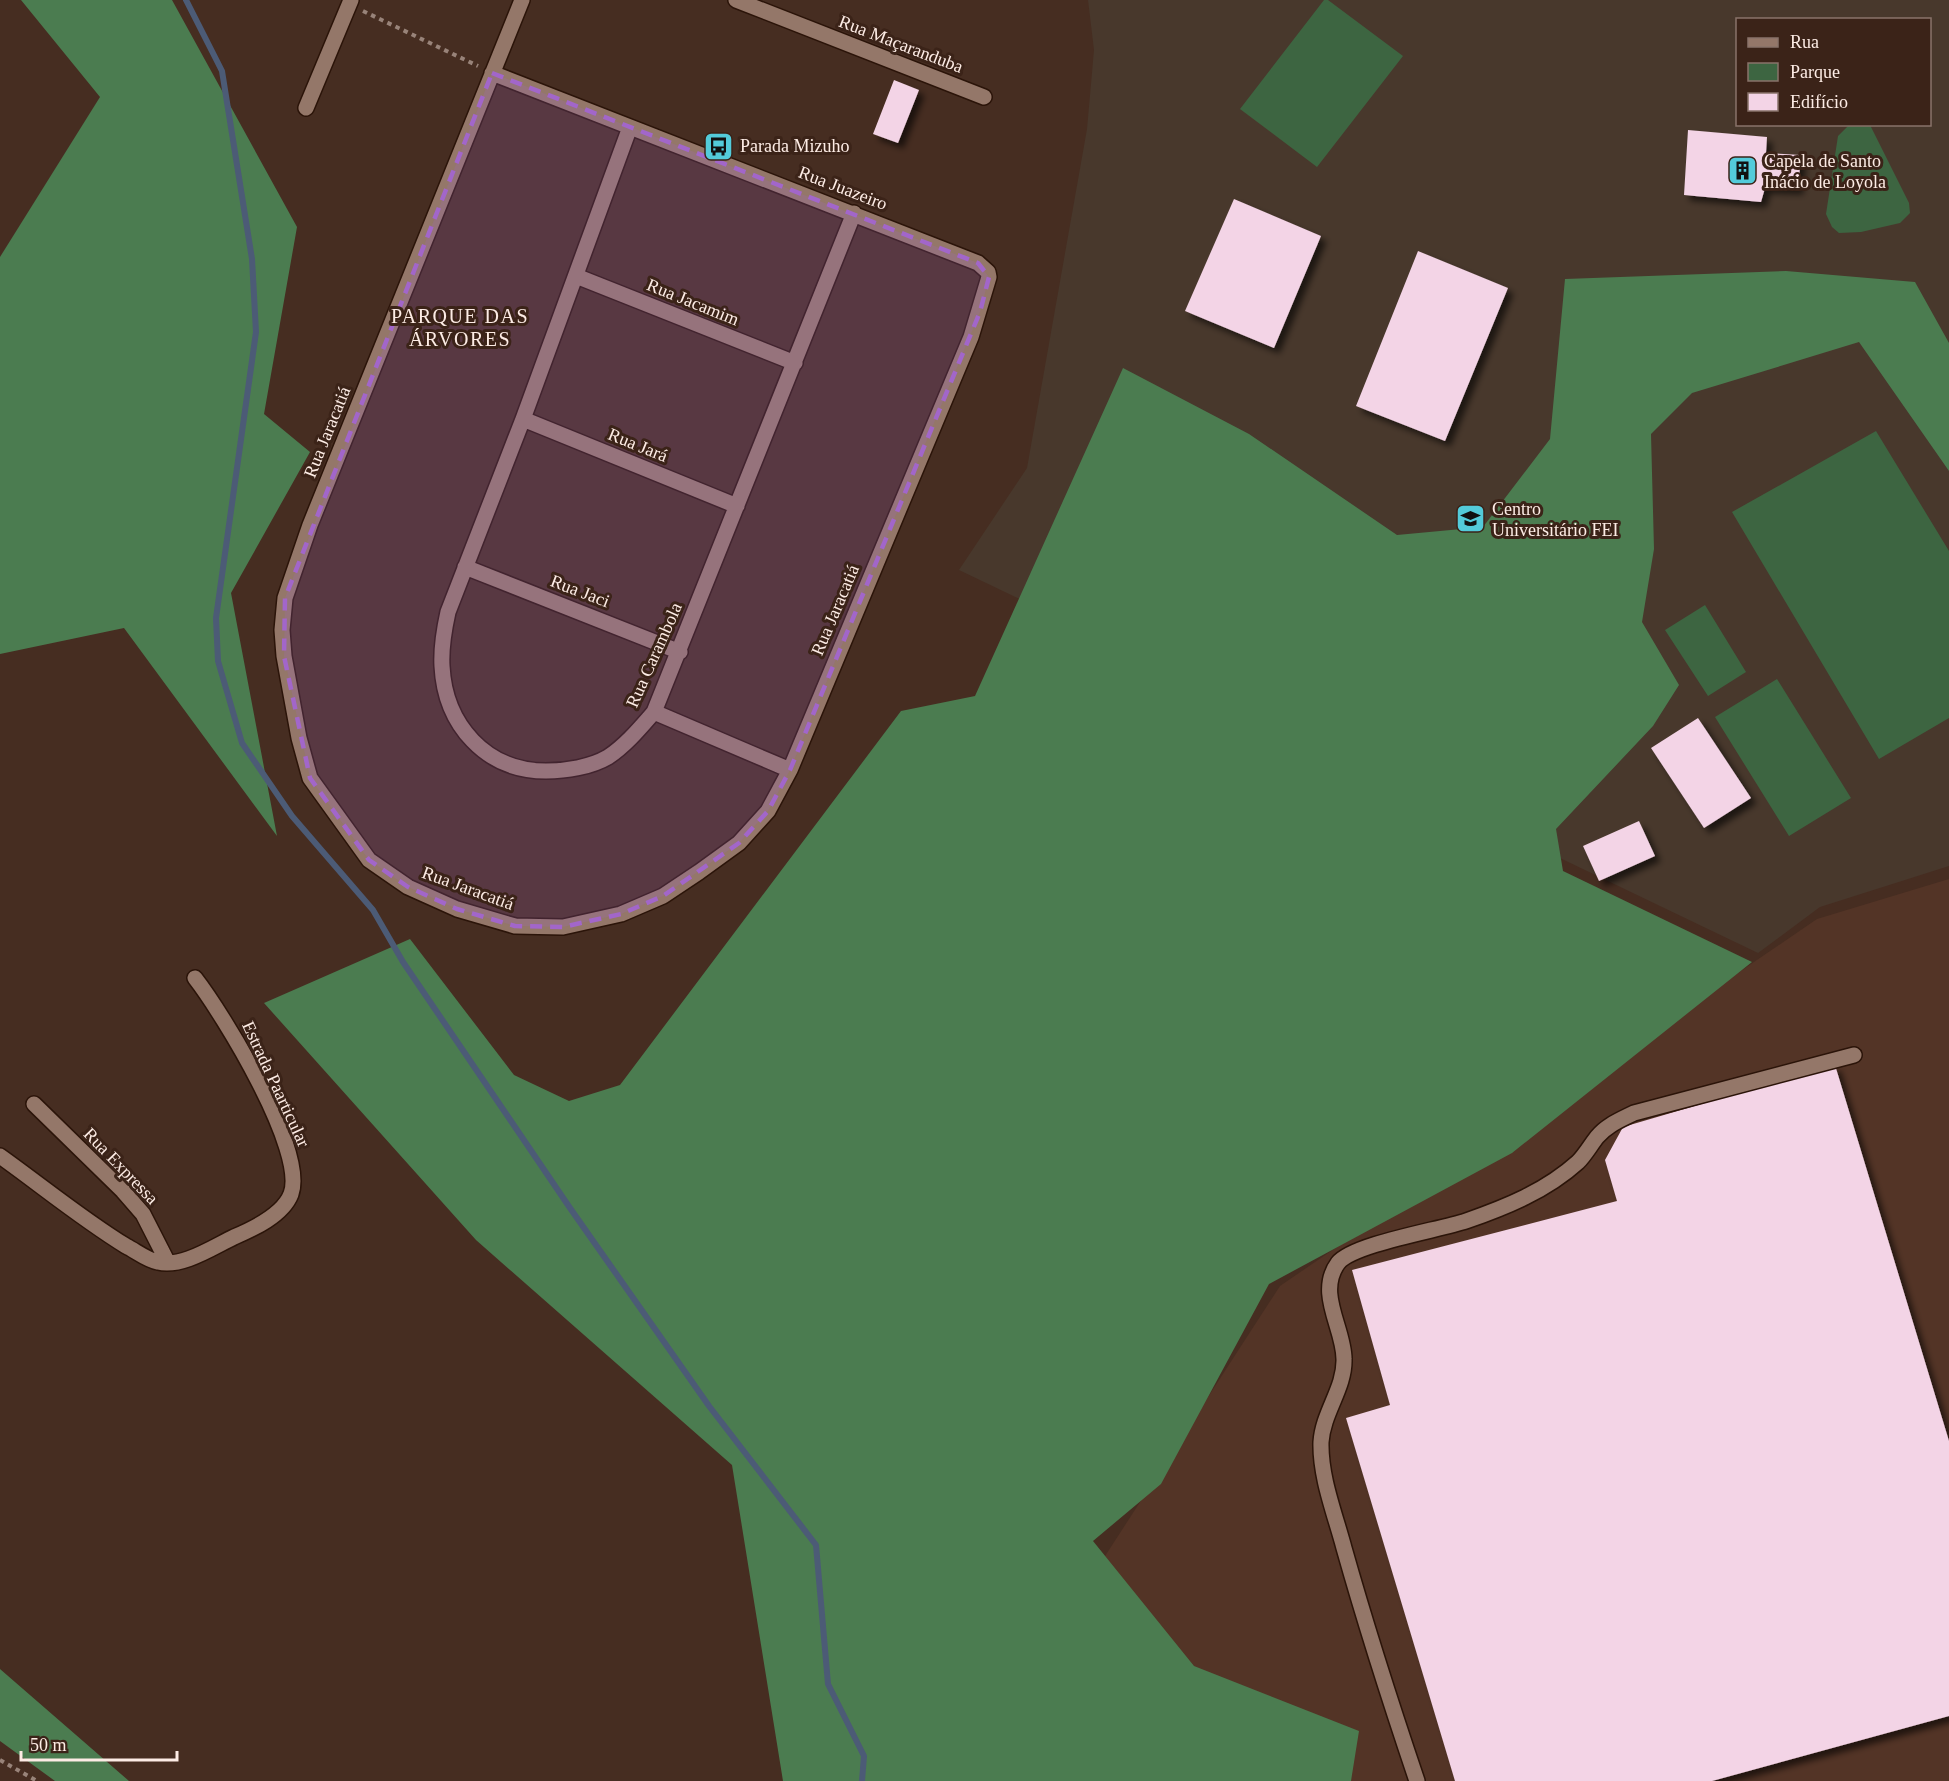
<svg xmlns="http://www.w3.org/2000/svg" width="1949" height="1781" font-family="'Times New Roman',serif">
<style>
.built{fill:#533426}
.education{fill:#48382c;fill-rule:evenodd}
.green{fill:#3d6541}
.forest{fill:#4b7c50}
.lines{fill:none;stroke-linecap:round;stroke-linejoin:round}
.stream{stroke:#4c5b76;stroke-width:6}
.building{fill:#f3d4e6;filter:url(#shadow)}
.minor-casing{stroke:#2b1409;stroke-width:18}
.path{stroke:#988379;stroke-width:4;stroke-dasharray:4.5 4.5;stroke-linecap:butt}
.minor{stroke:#947769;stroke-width:15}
.marked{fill:#a266ca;fill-opacity:0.2;stroke:#a266ca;stroke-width:4.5;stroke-dasharray:12 8;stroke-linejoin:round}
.labels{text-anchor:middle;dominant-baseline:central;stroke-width:6;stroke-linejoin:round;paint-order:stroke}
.street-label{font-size:18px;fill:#fdece5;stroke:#3b2318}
.poi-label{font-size:18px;fill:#fdece5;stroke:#3b2318;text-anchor:start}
.neighbourhood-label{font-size:20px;letter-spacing:1.5px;fill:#fdece5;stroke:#3b2318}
</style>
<defs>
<filter id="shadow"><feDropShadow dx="5.5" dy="5.5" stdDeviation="3" flood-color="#0009"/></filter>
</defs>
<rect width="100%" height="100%" fill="#462d21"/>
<path class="built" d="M1949,879V1781H977L1039,1658L1280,1286L1817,919Z"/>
<path class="education" d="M1088,0H1949V866L1820,907L1758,953L959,570L1027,468L1087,129L1094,50ZM1738,20H1930V124H1738Z"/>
<path class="green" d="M1324,0H1328L1403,56L1317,167L1240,109Z
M1849,125H1870L1909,203L1910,213L1900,223L1861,232L1839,233L1832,227L1826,214L1838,136Z
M1876,431L1949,551V718L1879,759L1732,512Z
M1705,605L1746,672L1708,696L1665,630Z
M1777,679L1851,798L1789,836L1715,717Z"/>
<path class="forest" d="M21,0H172L297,227L264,414L310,452L231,593L277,836L124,628L0,654V257L100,97Z
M1786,271L1915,282L1949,343V471L1859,342L1692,393L1651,434L1654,549L1642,622L1679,685L1653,726L1556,829L1563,871L1752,962L1512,1153L1269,1284L1161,1484L1093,1541L1194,1666L1359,1731L1351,1781H783L732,1465L476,1240L264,1003L410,939L514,1075L569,1101L620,1085L901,711L975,696L1123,368L1249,434L1397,535L1483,527L1550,439L1565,279Z
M0,1669L129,1781H55L0,1741Z"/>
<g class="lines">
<path class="stream" d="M186,0L222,71L252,259L256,332L216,618L218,661L242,743L292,816L373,910L403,962L570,1208L709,1406L816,1545L828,1684L864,1756L862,1781"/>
</g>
<path class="building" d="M894,80L919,90L898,143L873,134Z
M1688,130L1767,137L1766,153L1801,155L1798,189L1765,188L1761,202L1684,195Z
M1234,199L1321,236L1274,348L1185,311Z
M1418,251L1508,288L1445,441L1356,406Z
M1698,718L1751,798L1704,828L1651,748Z
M1639,821L1655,856L1599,881L1583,846Z
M1835,1065L1949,1441V1716L1712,1781H1455L1346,1418L1390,1405L1352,1270L1617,1201L1605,1160L1623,1127Z"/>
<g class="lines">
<defs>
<path id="minor" d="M736,0L984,97
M492,73L978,263L988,272L989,277L971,337L790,770L768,811L739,843L699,872L663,896L621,914L563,927L515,926L457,909L408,887L369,860L310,778L299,738L284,656L282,630L285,598L310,525L522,0
M306,108L351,0
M630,127L523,419L448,612C444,630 441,648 442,666C445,725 486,771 546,771C566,771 591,767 608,757C626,745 640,728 654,712L854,213
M576,276L795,363
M523,419L737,506
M465,567L680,652
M654,712L790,770
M34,1104L123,1191L143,1214L168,1263
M0,1156C42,1186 82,1219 126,1246C136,1251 147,1260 158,1262C182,1268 213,1247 234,1237C253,1229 283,1215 291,1194C307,1151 223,1014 195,978
M1417,1781C1391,1704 1366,1626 1344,1548C1335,1514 1320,1477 1321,1442C1323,1412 1345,1388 1344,1359C1344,1328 1316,1293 1338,1263C1353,1244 1439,1230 1466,1221C1506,1207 1546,1191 1578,1162C1585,1155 1590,1146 1597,1137C1607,1125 1620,1120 1634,1113L1854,1055"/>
</defs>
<use href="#minor" class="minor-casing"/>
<path class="path" d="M363,11L478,66
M0,1760L37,1781"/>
<use href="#minor" class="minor"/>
</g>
<path class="marked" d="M492,73L978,263L989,277L980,312L790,770L768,811L739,843L663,896L621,914L563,927L515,926L457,909L408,887L369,860L310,778L284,656L285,598Z"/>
<defs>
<symbol id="bus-square" viewBox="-11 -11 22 22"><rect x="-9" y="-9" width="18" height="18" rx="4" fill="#53cbda" stroke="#3b2318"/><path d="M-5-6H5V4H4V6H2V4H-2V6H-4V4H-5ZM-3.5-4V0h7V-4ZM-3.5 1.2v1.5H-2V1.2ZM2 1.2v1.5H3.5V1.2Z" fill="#111"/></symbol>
<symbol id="building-square" viewBox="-11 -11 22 22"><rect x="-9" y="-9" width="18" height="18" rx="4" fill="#53cbda" stroke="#3b2318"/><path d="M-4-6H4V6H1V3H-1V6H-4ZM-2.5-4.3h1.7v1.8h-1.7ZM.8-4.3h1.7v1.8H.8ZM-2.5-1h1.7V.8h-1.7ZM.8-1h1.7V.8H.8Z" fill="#111"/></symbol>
<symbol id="university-square" viewBox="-11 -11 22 22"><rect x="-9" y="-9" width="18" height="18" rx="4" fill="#53cbda" stroke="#3b2318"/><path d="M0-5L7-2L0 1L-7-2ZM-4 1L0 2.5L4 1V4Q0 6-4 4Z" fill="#111"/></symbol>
</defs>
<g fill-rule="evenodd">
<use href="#bus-square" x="702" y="130" width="33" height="33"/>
<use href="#building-square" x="1726" y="154" width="33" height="33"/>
<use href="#university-square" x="1454" y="502" width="33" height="33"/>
</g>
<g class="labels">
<g class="street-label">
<text transform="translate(901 44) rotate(21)">Rua Maçaranduba</text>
<text transform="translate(843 188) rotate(21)">Rua Juazeiro</text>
<text transform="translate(693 302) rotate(22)">Rua Jacamim</text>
<text transform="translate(327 432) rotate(-68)">Rua Jaracatiá</text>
<text transform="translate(638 445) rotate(22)">Rua Jará</text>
<text transform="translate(580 591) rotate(21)">Rua Jaci</text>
<text transform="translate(835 610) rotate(-67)">Rua Jaracatiá</text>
<text transform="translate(654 655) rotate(-66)">Rua Carambola</text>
<text transform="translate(468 888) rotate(20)">Rua Jaracatiá</text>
<text transform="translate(276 1084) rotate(65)">Estrada Paarticular</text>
<text transform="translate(121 1166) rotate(46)">Rua Expressa</text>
</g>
<g class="poi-label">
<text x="740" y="146">Parada Mizuho</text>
<text x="1764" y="161">Capela de Santo<tspan x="1764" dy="21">Inácio de Loyola</tspan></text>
<text x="1492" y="509">Centro<tspan x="1492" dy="21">Universitário FEI</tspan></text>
</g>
<g class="neighbourhood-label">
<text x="460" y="316">PARQUE DAS<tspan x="460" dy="23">ÁRVORES</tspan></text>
</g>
</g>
<rect x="1736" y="18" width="195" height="108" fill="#3b2318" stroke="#89736a" stroke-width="1.5"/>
<rect x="1748" y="38" width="30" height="9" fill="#947769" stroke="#89736a" stroke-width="1.5"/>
<text x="1790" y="48" font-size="18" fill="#fdece5">Rua</text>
<rect x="1748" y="63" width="30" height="18" fill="#3d6541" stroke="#89736a" stroke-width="1.5"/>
<text x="1790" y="78" font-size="18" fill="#fdece5">Parque</text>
<rect x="1748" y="93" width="30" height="18" fill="#f3d4e6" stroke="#89736a" stroke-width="1.5"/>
<text x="1790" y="108" font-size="18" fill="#fdece5">Edifício</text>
<path d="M21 1751v9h156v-9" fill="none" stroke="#fdece5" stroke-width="3"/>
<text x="30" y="1751" font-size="18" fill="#fdece5" stroke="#3b2318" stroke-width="4.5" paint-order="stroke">50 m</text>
</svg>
